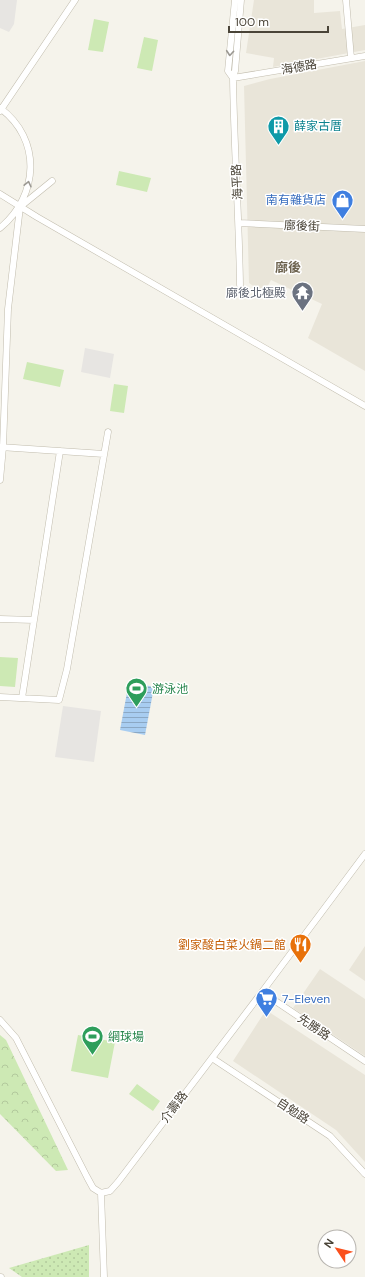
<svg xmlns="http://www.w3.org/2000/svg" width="365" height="1277" font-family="'DM Sans','Noto Sans TC',sans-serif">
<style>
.residential{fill:#e9e5d9}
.grass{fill:url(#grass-dots)}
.forest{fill:url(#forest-crowns)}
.park{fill:#cde9b4}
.parking{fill:#e7e5e2}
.water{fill:url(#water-rules)}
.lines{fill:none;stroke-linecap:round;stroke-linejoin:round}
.minor-casing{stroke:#c1bcad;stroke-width:7}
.minor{stroke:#fff;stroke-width:6}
.oneway{stroke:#9b9892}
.labels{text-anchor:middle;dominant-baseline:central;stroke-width:3;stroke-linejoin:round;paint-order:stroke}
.street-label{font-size:12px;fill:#4a4438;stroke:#fff}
.culture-label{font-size:12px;fill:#0d838f;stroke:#fff;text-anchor:start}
.shop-label{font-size:12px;fill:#366cbe;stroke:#fff;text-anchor:end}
.worship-label{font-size:12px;fill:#5b616d;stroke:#fff;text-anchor:end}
.leisure-label{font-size:12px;fill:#27864d;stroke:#fff;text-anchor:start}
.food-label{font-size:12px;fill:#c56008;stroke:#fff;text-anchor:end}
.neighbourhood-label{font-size:13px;font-weight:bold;fill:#6d634f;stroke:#fff}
</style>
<defs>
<pattern id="grass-dots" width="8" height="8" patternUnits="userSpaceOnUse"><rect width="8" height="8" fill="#cde9b4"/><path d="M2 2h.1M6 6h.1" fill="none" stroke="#b2c99c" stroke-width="1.8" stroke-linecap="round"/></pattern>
<pattern id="forest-crowns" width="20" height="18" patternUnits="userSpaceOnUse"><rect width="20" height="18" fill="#cde9b4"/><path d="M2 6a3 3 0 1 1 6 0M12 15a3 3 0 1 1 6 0" fill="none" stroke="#b2c99c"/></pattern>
<pattern id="water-rules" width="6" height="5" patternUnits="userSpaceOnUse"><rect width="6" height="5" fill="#a8cdf1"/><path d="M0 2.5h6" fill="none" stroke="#8ba8c4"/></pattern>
</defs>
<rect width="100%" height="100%" fill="#f5f3eb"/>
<path class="residential" d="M254,0H314V13L340,11L342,29L365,25V50L273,67L274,58L246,53Z
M365,61V371L308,338L322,304L271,280L264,293L249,283L244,86L270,79Z
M365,946V981L349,970Z
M320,969L365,999V1056L293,1008Z
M266,1010L365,1075V1162L336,1130L233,1061Z"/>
<path class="grass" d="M89,1245V1277H22L9,1268Z"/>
<path class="forest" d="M0,1035L6,1040L68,1170L56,1171L0,1114Z"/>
<path class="park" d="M94,19L109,22L103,52L88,50Z
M144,37L158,40L152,71L137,68Z
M119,171L151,178L147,192L116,185Z
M27,362L64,370L60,387L23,379Z
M114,384L128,386L124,413L110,411Z
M0,657L18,658L15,687L0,686Z
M78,1035L115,1042L108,1078L71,1071Z
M137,1084L160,1101L153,1111L129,1094Z"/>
<path class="parking" d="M0,0H17L14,24L9,32L0,28Z
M85,348L114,354L110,378L81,372Z
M63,706L101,711L94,762L55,757Z"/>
<path class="water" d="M129,682L154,687L145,735L120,730Z"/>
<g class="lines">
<defs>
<path id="minor" d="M346,0L351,58
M233,78L365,56
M233,78L228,71L235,0
M0,108C42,139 39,196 0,228
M0,111L75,0
M0,194L37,217L365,406
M239,223L365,229
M240,285C239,216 234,147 233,78L235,71L241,0
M0,447L104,454
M0,480L3,447L8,309L20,207L52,181
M0,619L34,620
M0,697L59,700L67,669L108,432
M22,698L60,451
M262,992L365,1061
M0,1020L16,1038L87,1177L93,1188L101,1193
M212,1058L330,1136L365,1174
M101,1193L110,1191L118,1182L262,992L365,854
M101,1193L104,1277
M0,1277H1"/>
</defs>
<use href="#minor" class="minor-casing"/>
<use href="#minor" class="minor"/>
</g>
<defs><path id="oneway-chevron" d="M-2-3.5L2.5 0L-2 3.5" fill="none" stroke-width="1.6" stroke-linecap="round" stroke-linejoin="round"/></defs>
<g class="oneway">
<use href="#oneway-chevron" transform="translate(230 53) rotate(95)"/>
<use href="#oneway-chevron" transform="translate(28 184) rotate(-77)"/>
</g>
<defs>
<symbol id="building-pin" viewBox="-11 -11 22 30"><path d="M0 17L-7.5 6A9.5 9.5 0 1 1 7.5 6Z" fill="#0f9aa8" stroke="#fff"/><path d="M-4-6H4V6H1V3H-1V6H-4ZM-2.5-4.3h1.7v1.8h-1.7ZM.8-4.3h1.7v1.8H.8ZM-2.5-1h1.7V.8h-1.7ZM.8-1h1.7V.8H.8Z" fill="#fff"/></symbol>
<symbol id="shop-pin" viewBox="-11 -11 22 30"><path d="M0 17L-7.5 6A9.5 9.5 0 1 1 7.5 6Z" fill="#3f7fe0" stroke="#fff"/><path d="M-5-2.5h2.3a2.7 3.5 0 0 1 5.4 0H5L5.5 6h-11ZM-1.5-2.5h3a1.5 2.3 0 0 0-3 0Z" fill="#fff"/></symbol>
<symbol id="temple-pin" viewBox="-11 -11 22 30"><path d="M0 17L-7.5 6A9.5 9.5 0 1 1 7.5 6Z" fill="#6b7280" stroke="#fff"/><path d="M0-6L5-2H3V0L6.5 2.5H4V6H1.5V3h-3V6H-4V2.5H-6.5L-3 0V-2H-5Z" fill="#fff"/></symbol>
<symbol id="stadium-pin" viewBox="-11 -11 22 30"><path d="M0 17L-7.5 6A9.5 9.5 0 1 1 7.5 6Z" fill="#2e9e5b" stroke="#fff"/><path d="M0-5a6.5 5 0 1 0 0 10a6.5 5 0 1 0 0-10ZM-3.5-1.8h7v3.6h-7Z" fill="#fff"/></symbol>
<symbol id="restaurant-pin" viewBox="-11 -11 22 30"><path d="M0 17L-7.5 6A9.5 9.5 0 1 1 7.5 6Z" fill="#e8710a" stroke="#fff"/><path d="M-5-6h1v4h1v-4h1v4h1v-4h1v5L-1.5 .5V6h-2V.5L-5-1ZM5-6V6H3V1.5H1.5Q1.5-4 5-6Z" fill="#fff"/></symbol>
<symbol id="supermarket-pin" viewBox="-11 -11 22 30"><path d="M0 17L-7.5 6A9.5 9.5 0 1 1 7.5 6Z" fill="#3f7fe0" stroke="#fff"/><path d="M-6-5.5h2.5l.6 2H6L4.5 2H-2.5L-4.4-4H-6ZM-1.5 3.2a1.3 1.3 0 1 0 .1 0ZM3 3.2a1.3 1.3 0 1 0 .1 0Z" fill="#fff"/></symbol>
</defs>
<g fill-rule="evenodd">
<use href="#building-pin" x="266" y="114" width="25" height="34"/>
<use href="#shop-pin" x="330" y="188" width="25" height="34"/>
<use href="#temple-pin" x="290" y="280" width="25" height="34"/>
<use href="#stadium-pin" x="124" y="676" width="25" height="34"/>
<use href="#restaurant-pin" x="288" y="932" width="25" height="34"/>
<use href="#supermarket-pin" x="254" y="986" width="25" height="34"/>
<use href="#stadium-pin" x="80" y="1024" width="25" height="34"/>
</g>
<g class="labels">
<g class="street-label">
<text transform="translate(299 67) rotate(-10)">海德路</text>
<text transform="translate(237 182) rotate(-93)">海平路</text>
<text transform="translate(302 226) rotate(2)">廍後街</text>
<text transform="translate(314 1027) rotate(34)">先勝路</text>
<text transform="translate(174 1107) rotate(-53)">介壽路</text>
<text transform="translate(293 1111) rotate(33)">自勉路</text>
</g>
<g class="culture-label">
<text x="294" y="126">薛家古厝</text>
</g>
<g class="shop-label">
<text x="326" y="200">南有雜貨店</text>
<text x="282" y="999" text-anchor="start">7-Eleven</text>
</g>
<g class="worship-label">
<text x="286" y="293">廍後北極殿</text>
</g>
<g class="leisure-label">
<text x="152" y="689">游泳池</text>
<text x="108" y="1037">網球場</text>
</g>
<g class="food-label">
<text x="286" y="945">劉家酸白菜火鍋二館</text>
</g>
<g class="neighbourhood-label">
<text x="288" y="267">廍後</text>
</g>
</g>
<g transform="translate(337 1249) rotate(305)"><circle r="19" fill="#ffffff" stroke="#b7b4af"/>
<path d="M0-3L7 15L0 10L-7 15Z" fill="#fa501d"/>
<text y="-6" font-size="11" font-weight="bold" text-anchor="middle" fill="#4a4438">N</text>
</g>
<path d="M229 26v6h99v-6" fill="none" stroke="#4a4438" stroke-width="2"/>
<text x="235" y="26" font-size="12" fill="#4a4438" stroke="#ffffff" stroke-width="3" paint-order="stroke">100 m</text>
</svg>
